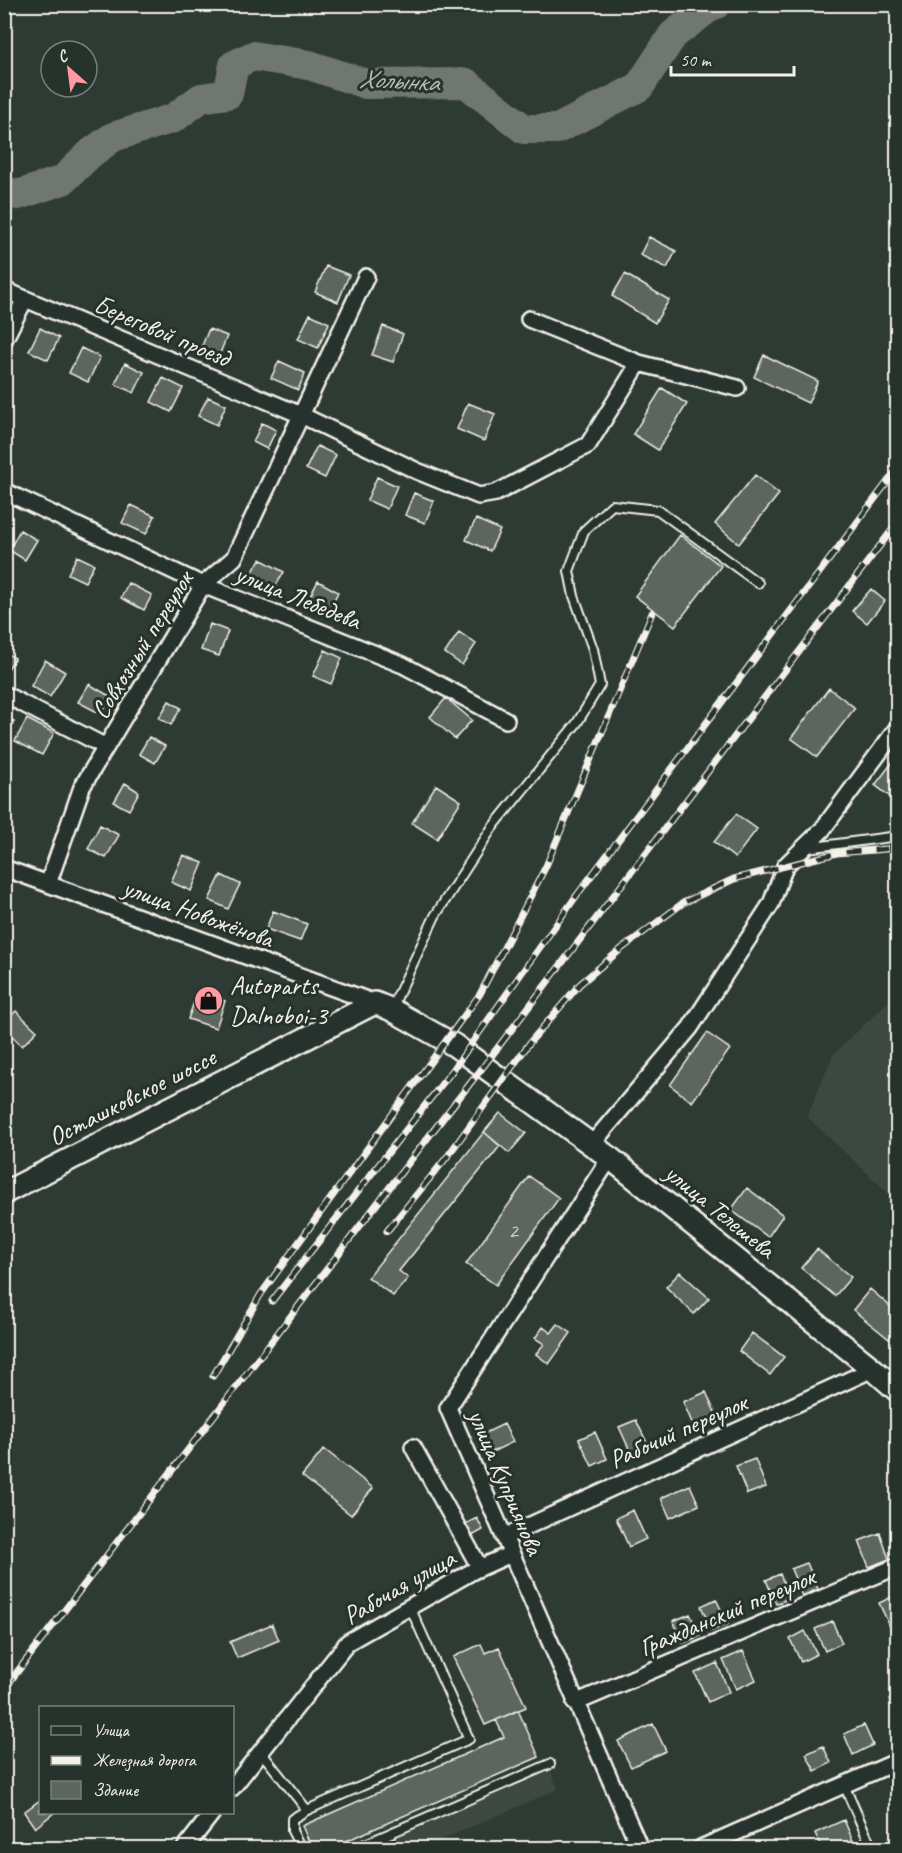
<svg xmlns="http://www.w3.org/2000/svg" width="902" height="1853" font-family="Caveat,sans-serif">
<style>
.built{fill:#3c4841}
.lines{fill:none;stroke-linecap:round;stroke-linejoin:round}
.river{stroke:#6f7770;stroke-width:30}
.building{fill:#5c655e;stroke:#f4f1e8;stroke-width:1.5}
.lane-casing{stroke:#f4f1e8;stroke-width:12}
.street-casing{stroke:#f4f1e8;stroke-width:20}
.secondary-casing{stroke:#f4f1e8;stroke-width:26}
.lane{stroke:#26332d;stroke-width:8}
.street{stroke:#26332d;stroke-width:15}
.secondary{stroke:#26332d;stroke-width:21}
.rail-casing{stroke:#f4f1e8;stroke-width:7}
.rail{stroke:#26332d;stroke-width:4.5;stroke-dasharray:14;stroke-linecap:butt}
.labels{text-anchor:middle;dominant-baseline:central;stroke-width:6;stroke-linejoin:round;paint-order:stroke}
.number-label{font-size:22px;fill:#cecec6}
.street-label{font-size:26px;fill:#f4f1e8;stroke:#26332d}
.poi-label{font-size:26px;fill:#f4f1e8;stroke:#26332d;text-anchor:start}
.water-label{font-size:27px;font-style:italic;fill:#b8bab2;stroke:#26332d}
</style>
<rect width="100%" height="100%" fill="#2e3b34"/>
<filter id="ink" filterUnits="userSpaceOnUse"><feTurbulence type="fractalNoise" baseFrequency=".0167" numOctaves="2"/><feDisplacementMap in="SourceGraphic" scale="12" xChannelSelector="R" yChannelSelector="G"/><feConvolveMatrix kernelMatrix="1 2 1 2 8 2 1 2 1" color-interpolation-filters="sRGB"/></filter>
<g filter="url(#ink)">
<path class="built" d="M897,993V1201L807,1117L833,1055Z
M550,1770L558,1789L423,1848H371Z"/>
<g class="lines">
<path class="river" d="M4,191L18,195L63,180L91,153L113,137L174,118L201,98L228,94L234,65L253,56L309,65L366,84L466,83L524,129H557L639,87L673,35L711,6L716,4"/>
</g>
<path class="building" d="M649,237L676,251L667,268L640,255Z
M326,266L349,275L338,302L315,292Z
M625,274L669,300L655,323L612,296Z
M310,314L329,323L318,348L298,339Z
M383,326L403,334L393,362L372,355Z
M40,328L59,338L48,360L29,351Z
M209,329L227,336L219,356L201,348Z
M81,348L100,357L88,382L69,373Z
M764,355L818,381L808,403L754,377Z
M279,361L305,373L298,390L271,378Z
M125,363L144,372L134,393L115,384Z
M163,378L183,388L171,412L151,402Z
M662,388L687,404L658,450L633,434Z
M208,397L226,405L217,425L198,416Z
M468,403L495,414L484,441L457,429Z
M262,423L276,430L267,449L253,442Z
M317,446L336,455L325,478L306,469Z
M755,475L779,494L739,544L715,524Z
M377,477L397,486L387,509L367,500Z
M414,493L434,501L425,523L405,515Z
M131,505L155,516L146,534L122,523Z
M476,519L500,530L490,551L466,540Z
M20,530L37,540L25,560L9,550Z
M680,535L721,566L675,626L635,596Z
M77,556L94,564L85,582L68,574Z
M260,559L284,572L272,592L249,579Z
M318,581L338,592L327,615L306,604Z
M128,583L152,595L144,610L121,598Z
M871,589L885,601L867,623L852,611Z
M210,624L228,631L219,656L201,650Z
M459,632L476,644L462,665L445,653Z
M325,650L342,658L331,684L313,676Z
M4,652L15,658L4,675Z
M45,660L65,672L50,697L31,686Z
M89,684L111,697L101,714L78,702Z
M829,688L855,708L817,757L791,738Z
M446,698L472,720L455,739L430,717Z
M169,701L181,708L171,725L159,718Z
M4,716L14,721L4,738Z
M27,719L54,733L42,755L15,741Z
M149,737L165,746L155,763L139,754Z
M898,755V801L897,802L875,785Z
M125,783L139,792L129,810L114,802Z
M436,785L461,801L437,839L412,823Z
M736,814L757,829L735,858L714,842Z
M100,825L119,835L106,858L88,849Z
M183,855L203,863L191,891L171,882Z
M221,875L240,884L228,909L209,900Z
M273,911L307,924L300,941L266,929Z
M198,991L225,1001L216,1028L188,1019Z
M16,1011L37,1031L22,1046L4,1028V1022Z
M707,1033L730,1049L692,1102L670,1085Z
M500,1113L526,1133L509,1153L484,1132Z
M484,1132L500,1146L399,1271L408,1278L393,1296L368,1277Z
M529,1176L559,1198L496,1285L466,1264Z
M747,1188L783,1215L768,1237L731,1210Z
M817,1249L851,1277L835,1296L801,1268Z
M680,1272L709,1298L694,1314L666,1287Z
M870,1289L898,1313V1329L889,1339L853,1310Z
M558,1324L571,1333L549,1364L536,1354L544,1344L535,1338L543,1327L551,1333Z
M752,1333L784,1357L770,1375L739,1351Z
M706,1392L717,1417L694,1427L683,1402Z
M636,1420L648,1445L631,1453L619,1427Z
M504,1424L513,1442L492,1452L483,1434Z
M595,1432L607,1459L592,1466L579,1439Z
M324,1449L373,1488L351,1515L302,1476Z
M755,1459L766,1487L747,1494L736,1466Z
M690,1485L699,1505L670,1518L661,1498Z
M633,1510L646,1539L629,1547L616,1518Z
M477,1518L483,1530L470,1537L463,1525Z
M880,1533L889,1559L869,1567L859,1541Z
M807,1563L818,1589L802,1596L791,1569Z
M780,1574L790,1598L776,1604L766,1580Z
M896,1595L898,1631L893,1633L879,1603Z
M716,1599L728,1624L712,1631L701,1606Z
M690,1614L700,1636L683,1643L673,1621Z
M832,1621L842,1643L825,1651L815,1629Z
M272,1624L279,1640L237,1658L230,1642Z
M805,1631L817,1654L801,1662L790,1639Z
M481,1644L485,1653L499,1647L526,1707L485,1725L453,1657Z
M743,1651L756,1680L736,1689L723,1660Z
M717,1663L729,1692L708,1702L695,1673Z
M518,1710L539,1757L330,1848H312L302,1826L504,1737L496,1720Z
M653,1724L666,1751L631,1767L618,1741Z
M864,1725L873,1745L853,1755L844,1734Z
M823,1746L831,1763L815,1771L806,1754Z
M40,1800V1812H55L35,1828L24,1812Z
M844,1820L856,1848H822L815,1833Z"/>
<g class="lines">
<defs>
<path id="lane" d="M807,848L898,836
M392,1008L435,916L492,828L577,723L600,685L593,649L574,596L569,571L584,531L612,505L658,510L758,583
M261,1752L307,1810L469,1739L410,1607
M844,1785L872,1848
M301,1848L292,1831V1819L307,1810
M356,1848L550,1764"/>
<path id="street" d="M4,290L301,415L417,471L479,496L496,493L588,445L639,363L737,388
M529,319L639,363
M4,340L25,299
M4,491L203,585L403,665L506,720
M4,694L106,747
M4,868L375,1003
M48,884L82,787L203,585L234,558L366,277
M592,1144L690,1028L771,904L785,866L822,830L898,727
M610,1158L448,1408L640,1848
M413,1447L480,1568
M504,1537L873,1369
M575,1703L898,1566
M232,1788L348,1642L473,1571L511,1554
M185,1848L213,1812
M701,1848L898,1761"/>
<path id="secondary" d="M4,1193L375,1003L392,1010L454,1045L610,1158L873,1369L898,1391"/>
</defs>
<use href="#lane" class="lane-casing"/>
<use href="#street" class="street-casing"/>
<use href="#secondary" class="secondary-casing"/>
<use href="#lane" class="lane"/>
<use href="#street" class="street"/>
<use href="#secondary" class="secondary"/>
<defs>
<path id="rail" d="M387,1231L447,1157L531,1041L580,984L620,950L683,903L734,879L837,853L898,848
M272,1301L452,1071L577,895L898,468
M213,1376L261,1294L480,994L546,866L652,613
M4,1689L433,1131L483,1067L898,522"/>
</defs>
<use href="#rail" class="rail-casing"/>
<use href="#rail" class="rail"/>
</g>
</g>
<defs>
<symbol id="shop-disc" viewBox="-11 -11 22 22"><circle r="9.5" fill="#ff9aa2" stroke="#26332d"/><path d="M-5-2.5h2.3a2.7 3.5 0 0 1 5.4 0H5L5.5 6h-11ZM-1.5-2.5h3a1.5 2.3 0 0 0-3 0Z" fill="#111"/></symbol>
</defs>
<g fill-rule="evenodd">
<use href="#shop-disc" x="192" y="984" width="33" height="33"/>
</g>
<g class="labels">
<g class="number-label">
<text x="513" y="1231">2</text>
</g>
<g class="street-label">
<text transform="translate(162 331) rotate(23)">Береговой проезд</text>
<text transform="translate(298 597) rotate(22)">улица Лебедева</text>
<text transform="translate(142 645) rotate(-58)">Совхозный переулок</text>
<text transform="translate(198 913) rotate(20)">улица Новожёнова</text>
<text transform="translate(132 1097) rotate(-27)">Осташковское шоссе</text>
<text transform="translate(720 1211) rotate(39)">улица Телешева</text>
<text transform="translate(678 1431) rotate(-24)">Рабочий переулок</text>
<text transform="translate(506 1482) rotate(67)">улица Куприянова</text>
<text transform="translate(399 1587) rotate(-30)">Рабочая улица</text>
<text transform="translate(727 1612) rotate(-23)">Гражданский переулок</text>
</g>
<g class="poi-label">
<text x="230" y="985">Autoparts<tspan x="230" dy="30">Dalnoboi-3</tspan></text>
</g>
<g class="water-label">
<text transform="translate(399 80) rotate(3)">Холынка</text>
</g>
</g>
<rect width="902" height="1853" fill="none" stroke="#26332d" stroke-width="24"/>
<rect x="12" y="12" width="878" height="1829" fill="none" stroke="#f4f1e8" stroke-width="2" filter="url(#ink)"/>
<rect x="39" y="1706" width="195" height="108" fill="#26332d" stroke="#787f78" stroke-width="1.5"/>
<rect x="51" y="1726" width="30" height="9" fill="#26332d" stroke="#787f78" stroke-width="1.5"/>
<text x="93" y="1736" font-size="18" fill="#f4f1e8">Улица</text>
<rect x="51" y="1756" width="30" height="9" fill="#f4f1e8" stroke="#787f78" stroke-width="1.5"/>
<text x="93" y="1766" font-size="18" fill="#f4f1e8">Железная дорога</text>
<rect x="51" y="1781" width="30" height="18" fill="#5c655e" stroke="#787f78" stroke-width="1.5"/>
<text x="93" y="1796" font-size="18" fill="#f4f1e8">Здание</text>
<g transform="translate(69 69) rotate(332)"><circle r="28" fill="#26332d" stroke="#787f78" stroke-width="1.5"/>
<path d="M0-4.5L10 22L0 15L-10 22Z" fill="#ff9aa2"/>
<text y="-9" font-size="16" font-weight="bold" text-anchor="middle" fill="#f4f1e8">С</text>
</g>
<path d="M671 66v9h123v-9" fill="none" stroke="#f4f1e8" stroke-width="3"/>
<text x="680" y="66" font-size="18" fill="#f4f1e8" stroke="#26332d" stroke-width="4.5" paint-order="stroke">50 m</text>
</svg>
